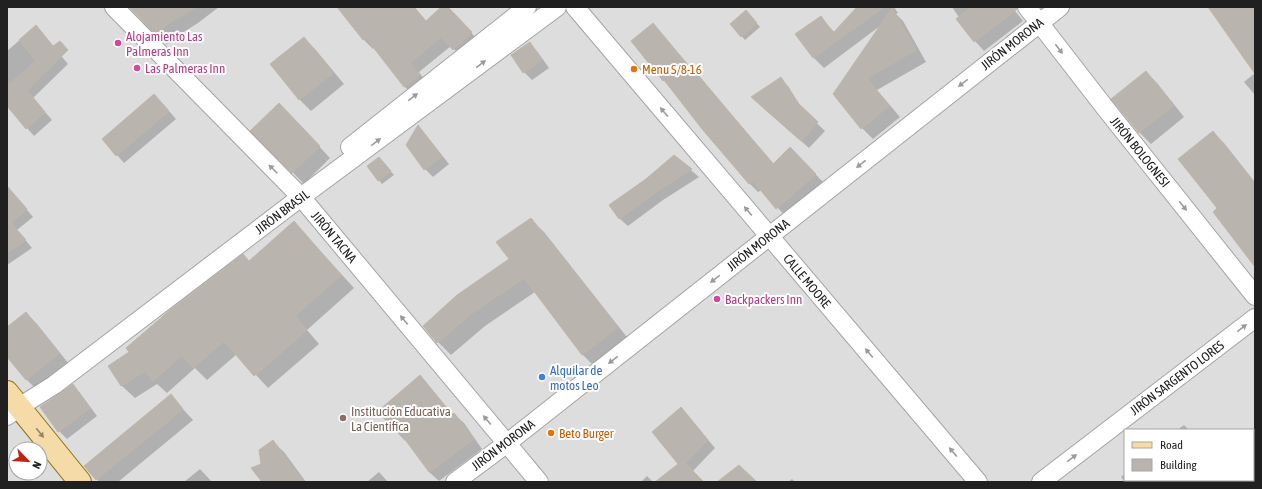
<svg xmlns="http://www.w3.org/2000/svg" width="1262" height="489" font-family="'Asap Condensed',sans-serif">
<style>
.residential{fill:#dedddd;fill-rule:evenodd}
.shadow{fill:#0003}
.building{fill:#b9b4ad;stroke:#c0b6ab}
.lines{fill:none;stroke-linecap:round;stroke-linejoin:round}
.minor-casing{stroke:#a4a4a4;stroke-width:20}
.major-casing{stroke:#8f710d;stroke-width:24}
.minor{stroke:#fff;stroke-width:18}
.major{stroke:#f4dba8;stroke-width:22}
.oneway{fill:#9b9b9b}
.oneway2{fill:#95876b}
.hotel-dot{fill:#d1479c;stroke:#fff;stroke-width:1.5}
.food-dot{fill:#e8710a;stroke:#fff;stroke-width:1.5}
.shop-dot{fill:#3f7fe0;stroke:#fff;stroke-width:1.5}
.education-dot{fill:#8d6e63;stroke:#fff;stroke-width:1.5}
.labels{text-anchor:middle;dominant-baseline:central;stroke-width:4;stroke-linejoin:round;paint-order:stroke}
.hotel-label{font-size:13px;fill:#b23c85;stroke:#fff;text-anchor:start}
.street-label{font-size:13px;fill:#202020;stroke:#fff}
.food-label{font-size:13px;fill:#c56008;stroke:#fff;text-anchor:start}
.shop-label{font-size:13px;fill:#366cbe;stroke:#fff;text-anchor:start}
.education-label{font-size:13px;fill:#785e54;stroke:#fff;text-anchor:start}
</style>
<rect width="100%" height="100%" fill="#f0eee8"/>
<path class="residential" d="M7,7H1255V482H7ZM1125,430H1253V480H1125ZM16,449H40V473H16Z"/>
<path class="shadow" d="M133,7H219L198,23L179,35L167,44L131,8Z
M339,7H414L427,22L443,7H447L480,42L463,58L451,46L419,72L428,85L414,96L405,87L374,47L373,49L364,40Z
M858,7H894L898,13L896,14L903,21L926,62L877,90L900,117L873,139L862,128L834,94L880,26L824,68L814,58L797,34L821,17L835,33Z
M952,7H1012L1023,21L984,51L975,41Z
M750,15L760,27L745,40L731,24Z
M653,24L774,164L790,148L824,183L786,217L762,190L758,192L750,184L664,80Z
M36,26L68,64L33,98L52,120L34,136L7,105V51Z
M304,38L315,49L344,84L311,111L300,100L272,64Z
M529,44L537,51L549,68L532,80L524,72Z
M1146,72L1157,83L1184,117L1151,144L1140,133L1113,99Z
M1255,73V95L1244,82Z
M780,79L788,86L803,110L825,131L809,148L760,105Z
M162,103L176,119L124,163L103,139Z
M290,115L330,158L304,184L252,131Z
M418,127L425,134L449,164L433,177L425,169Z
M1213,132L1224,143L1254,181L1255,180V265L1218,209Z
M674,156L699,177L663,200L628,226L620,219L610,205L646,179Z
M383,162L394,175L382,184L368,167Z
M7,196L18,199L33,217L17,230L32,248L7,265Z
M530,219L544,232L630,341L596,368L583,355L535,292L485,326L451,355L438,342L511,259Z
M294,222L354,288L307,330L319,344L268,388L237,354L207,380L195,368L167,393L157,384L135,398L122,386L109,366L130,352L249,262Z
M26,313L37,324L69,364L37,390L26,379L7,356V329Z
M420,376L453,415L454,414L464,423L482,449L439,481L429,472L406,440L405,441L396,431L379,411Z
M73,385L80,393L97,416L67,439L59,431L42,408Z
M171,396L193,420L118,482H99L97,479Z
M681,408L715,448L692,472L702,482H657L679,464Z
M1184,425L1189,430H1177Z
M272,441L284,452L306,482H263L262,464Z
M200,469L212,482H184Z
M379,472L388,482H367Z
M1125,474V480H1221L1222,482H1125L1121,477Z
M647,476L653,482H641Z
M792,479L795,482H788Z"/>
<path class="building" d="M129,7H196L168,24L155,34Z
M337,7H414L426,21L441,7H448L472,32L453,50L441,37L410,63L420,75L404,87L366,38L363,40Z
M857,7H884L813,58L795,34L821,16L833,33Z
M971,7H1017V9L974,42L956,19Z
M1208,7H1255V74Z
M892,8L916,50L867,78L889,106L861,129L833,94Z
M746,10L757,23L741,37L730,24Z
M653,23L698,77L699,76L773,164L790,147L816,174L776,209L753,181L749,184L702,129L664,80L663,81L631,41Z
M36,25L53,46L60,41L68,50L27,90L45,112L26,129L7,106V86L36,61L19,40Z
M304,37L333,73L299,100L270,64Z
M530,42L542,60L523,73L511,55Z
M1146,71L1174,105L1139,133L1111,99Z
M781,77L797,102L818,122L801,141L751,97Z
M154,94L169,111L116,156L102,139Z
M279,103L320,146L292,173L250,131Z
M418,125L442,156L424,170L406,145Z
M1213,131L1255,184V267L1213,212L1217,208L1178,159Z
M674,155L692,169L656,192L619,219L609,205L646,179Z
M379,157L391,171L378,181L367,166Z
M7,186L27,209L11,223L26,240L7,253Z
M531,218L618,327L582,355L524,278L472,313L437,343L423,326L457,295L509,259L496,242Z
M294,221L341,275L295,316L307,330L254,376L224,341L193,368L182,355L153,381L145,371L121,386L108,366L129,352L126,348L170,310L243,254L249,261Z
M26,312L59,353L26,380L7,357V327Z
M420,375L452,414L454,413L474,439L429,472L398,430L395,432L378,411Z
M73,384L90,408L58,432L40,407Z
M171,394L183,409L96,480L84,466Z
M681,407L708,440L685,463L704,482H655L678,464L652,432Z
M273,440L304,482H262L251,468L261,464L259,450Z
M739,465L757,482H717Z"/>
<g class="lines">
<defs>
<path id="minor" d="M114,7L301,197L539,482
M575,7L978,482
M1027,7L1106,109L1255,296
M350,147L527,7
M7,416L19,407L54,385L301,197L557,7
M455,482L506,444L1060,7
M1041,482L1255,318"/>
<path id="major" d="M7,392L80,482"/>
</defs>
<use href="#minor" class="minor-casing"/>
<use href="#major" class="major-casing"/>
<use href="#minor" class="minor"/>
<use href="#major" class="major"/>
</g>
<defs><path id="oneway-solid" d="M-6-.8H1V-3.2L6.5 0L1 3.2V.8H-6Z"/></defs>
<g class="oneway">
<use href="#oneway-solid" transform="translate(1059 49) rotate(52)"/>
<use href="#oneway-solid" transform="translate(481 64) rotate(-37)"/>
<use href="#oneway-solid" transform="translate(963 83) rotate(142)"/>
<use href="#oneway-solid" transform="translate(413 97) rotate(-38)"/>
<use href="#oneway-solid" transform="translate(664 112) rotate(-130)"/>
<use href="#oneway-solid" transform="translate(376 142) rotate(-37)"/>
<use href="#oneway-solid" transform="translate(861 164) rotate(142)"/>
<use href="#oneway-solid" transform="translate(273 169) rotate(-135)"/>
<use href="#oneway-solid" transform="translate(1183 206) rotate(51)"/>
<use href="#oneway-solid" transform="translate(748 211) rotate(-130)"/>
<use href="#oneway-solid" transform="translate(715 279) rotate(142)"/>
<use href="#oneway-solid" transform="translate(404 320) rotate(-130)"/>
<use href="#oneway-solid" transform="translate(1242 328) rotate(-37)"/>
<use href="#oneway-solid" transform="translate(869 353) rotate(-130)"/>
<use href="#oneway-solid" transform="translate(613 360) rotate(142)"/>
<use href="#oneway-solid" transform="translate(487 420) rotate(-130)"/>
<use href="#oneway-solid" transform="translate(953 452) rotate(-130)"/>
<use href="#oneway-solid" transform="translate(1072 458) rotate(-37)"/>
</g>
<use class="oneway2" href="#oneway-solid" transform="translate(40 433) rotate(51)"/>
<g class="hotel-dot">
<circle cx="118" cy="43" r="4"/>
<circle cx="137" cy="68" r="4"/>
<circle cx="717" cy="299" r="4"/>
</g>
<g class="food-dot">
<circle cx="634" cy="69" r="4"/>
<circle cx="551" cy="433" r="4"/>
</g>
<circle class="shop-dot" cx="542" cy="377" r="4"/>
<circle class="education-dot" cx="343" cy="418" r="4"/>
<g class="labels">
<g class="hotel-label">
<text x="126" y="36">Alojamiento Las<tspan x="126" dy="15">Palmeras Inn</tspan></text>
<text x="145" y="68">Las Palmeras Inn</text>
<text x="725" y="299">Backpackers Inn</text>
</g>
<g class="street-label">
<text transform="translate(1012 44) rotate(-38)">JIRÓN MORONA</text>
<text transform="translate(1140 152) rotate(51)">JIRÓN BOLOGNESI</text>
<text transform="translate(282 212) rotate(-37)">JIRÓN BRASIL</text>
<text transform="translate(334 237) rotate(50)">JIRÓN TACNA</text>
<text transform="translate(758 245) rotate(-38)">JIRÓN MORONA</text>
<text transform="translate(807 281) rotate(50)">CALLE MOORE</text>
<text transform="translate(1177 378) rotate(-37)">JIRÓN SARGENTO LORES</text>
<text transform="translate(503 445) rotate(-37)">JIRÓN MORONA</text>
</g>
<g class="food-label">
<text x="642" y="69">Menu S/8-16</text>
<text x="559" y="433">Beto Burger</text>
</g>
<g class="shop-label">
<text x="550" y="370">Alquilar de<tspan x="550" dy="15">motos Leo</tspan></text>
</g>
<g class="education-label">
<text x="351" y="411">Institución Educativa<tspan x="351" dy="15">La Cientifica</tspan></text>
</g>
</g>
<rect width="1262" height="489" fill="none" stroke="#202020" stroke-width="16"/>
<rect x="1124" y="429" width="130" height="52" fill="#ffffff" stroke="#a6a6a6"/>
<rect x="1132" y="442" width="20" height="6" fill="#f4dba8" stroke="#a6a6a6"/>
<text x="1160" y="449" font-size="12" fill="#202020">Road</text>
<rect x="1132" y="459" width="20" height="12" fill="#b9b4ad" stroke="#a6a6a6"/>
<text x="1160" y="469" font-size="12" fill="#202020">Building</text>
<g transform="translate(28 461) rotate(115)"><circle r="19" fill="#ffffff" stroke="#a6a6a6"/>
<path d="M0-3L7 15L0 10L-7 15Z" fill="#bf2312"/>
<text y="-6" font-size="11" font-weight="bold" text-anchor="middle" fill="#202020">N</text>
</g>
</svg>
